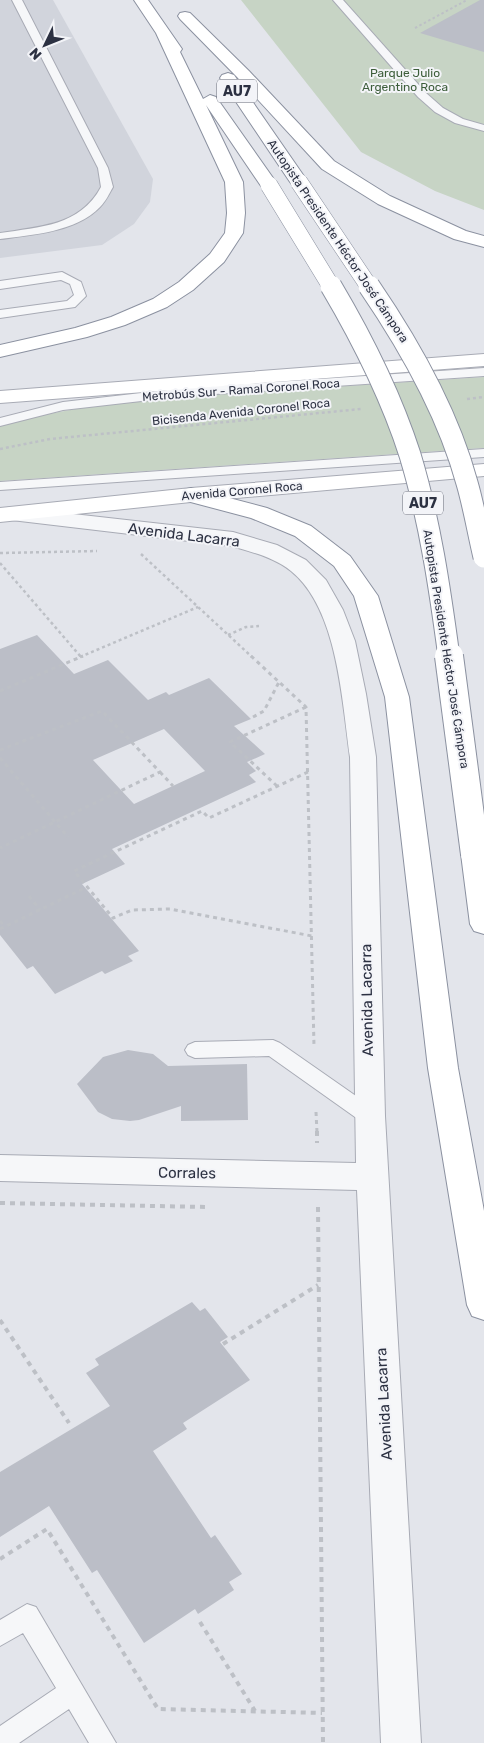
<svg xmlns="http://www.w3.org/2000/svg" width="484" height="1743" font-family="Rubik,sans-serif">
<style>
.built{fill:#d1d4dc}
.green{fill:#c7d4c5}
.building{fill:#bbbec7;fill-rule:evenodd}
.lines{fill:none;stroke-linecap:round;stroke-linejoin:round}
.lane-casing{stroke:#a8abb5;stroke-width:2}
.street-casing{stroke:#a8abb5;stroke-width:2}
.secondary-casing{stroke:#a8abb5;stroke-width:2}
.highway-casing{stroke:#8b91a0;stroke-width:2}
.path-far3{stroke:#bdc0c6;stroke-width:2;stroke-dasharray:2.5 2.5;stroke-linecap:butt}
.path-far2{stroke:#bdc0c6;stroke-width:2.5;stroke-dasharray:3 3;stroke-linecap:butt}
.path-far1{stroke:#bdc0c6;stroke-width:3;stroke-dasharray:4 4;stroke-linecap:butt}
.path{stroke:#bdc0c6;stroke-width:4;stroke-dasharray:5 5;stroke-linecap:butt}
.lane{fill:#f6f7f9;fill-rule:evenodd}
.street{fill:#f6f7f9;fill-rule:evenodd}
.secondary{fill:#fff;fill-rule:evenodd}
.highway{fill:#fff;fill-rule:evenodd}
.highway-bridge-far2-casing{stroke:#8b91a0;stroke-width:18;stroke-linecap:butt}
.highway-bridge-far1-casing{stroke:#8b91a0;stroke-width:23;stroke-linecap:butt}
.highway-bridge-casing{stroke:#8b91a0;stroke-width:30;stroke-linecap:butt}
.highway-bridge-far2{stroke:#fff;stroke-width:17}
.highway-bridge-far1{stroke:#fff;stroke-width:21}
.highway-bridge{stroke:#fff;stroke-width:28}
.labels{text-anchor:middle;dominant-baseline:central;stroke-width:4;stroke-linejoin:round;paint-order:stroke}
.far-park-label{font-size:12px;fill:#3c5d3a;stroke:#f3f4f8}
.far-street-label{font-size:12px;fill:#2c3142;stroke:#f3f4f8}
.shield{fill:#f3f4f8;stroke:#686c79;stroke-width:1}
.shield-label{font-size:14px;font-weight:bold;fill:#2c3142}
.street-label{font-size:15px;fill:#2c3142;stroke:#f3f4f8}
</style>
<rect width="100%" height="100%" fill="#e3e5eb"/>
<path class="built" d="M0,0H53L153,179L150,202L134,224L102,245L0,258Z"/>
<path class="green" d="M241,0H484V210L435,191L361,152Z
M484,377V448L0,481V423L86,407L192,396Z"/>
<path class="building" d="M480,0H484V52L420,33Z
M37,635L74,674L108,660L148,700L166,692L169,695L209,678L251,719L234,726L265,754L247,762L256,771L249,775L256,782L112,849L125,864L82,884L139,951L128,956L133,961L105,974L102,971L55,994L33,966L27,969L0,935V649ZM164,729L205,771L134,804L93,760Z
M128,1050L153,1054L168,1066L247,1064L248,1120L181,1121V1106L139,1120L130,1121L112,1119L98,1112L77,1084L103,1057Z
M192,1302L200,1311L205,1308L228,1337L220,1342L250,1380L183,1423L187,1429L153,1451L211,1538L215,1535L242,1574L229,1582L234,1590L198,1614L195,1609L144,1643L97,1570L92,1573L49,1506L0,1537V1472L110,1406L86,1373L99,1365L95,1359Z"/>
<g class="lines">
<defs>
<path id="lane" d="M12,0H22L108,168L113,187C109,194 106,201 100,207C76,232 32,235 0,239V233C40,227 80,226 101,187L98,168Z
M333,0H343L426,93L443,108L463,119L484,125V131L455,123L435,112L418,97Z
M62,272L81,282L86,296L75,307L0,318V310L67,301L74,295L70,284L61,280L0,289V281Z
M484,368V376L185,396L63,410L0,426V418L63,402L185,388Z
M484,449V457L0,490V482Z
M273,1040L280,1043L376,1110L379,1116L376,1122L369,1124L362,1122L269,1056L195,1058L188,1055L185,1050L188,1045L195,1042Z
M27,1604L36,1607L116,1743H89L69,1709L19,1743H0V1726L56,1688L23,1633L0,1646V1620Z"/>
<path id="street" d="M11,507L233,532L277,545L306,560L326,580L343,610L355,641L366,694L376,757L385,1116L421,1743H381L357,1190L0,1181V1155L356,1163L350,757C342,701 338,609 291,571C274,557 251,552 231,546L3,519L0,514L3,509Z"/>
<path id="secondary" d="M484,354V366L0,403V391Z
M484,464V476L191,502L0,522V508L191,488Z"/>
<path id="highway" d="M134,0H148L182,49L180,52L203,99L210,95L216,97L278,185L275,189L269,190L263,189L206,105L243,182L245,213L243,233L224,262L193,290L167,307L125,325L87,337L0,357V345L75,328L111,317L153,299L179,282L210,254L225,233L227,213L225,182L156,33Z
M185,12L190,13L249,71L334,161L390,196L466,231L484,236V247L454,239L378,204L322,169L237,77L180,19L178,16L180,13Z
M228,73L234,75L308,182L305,186L299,187L293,186L290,182L220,78L222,75Z
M191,488L267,508L311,526L350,556L378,596L409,697L458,1068L484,1211V1320L472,1316L467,1305L428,1068L385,697L354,596L334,566L295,536L251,518L183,500L180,495L183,490Z
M475,844L484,847V934L474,931L470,924L461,854L465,847Z"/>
</defs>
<use href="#lane" class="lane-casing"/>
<use href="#street" class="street-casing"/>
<use href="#secondary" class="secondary-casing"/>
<use href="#highway" class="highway-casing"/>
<path class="path-far3" d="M415,28L467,0"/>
<path class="path-far2" d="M467,399L484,397
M0,449L50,439L361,409
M0,553L97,551
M141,554L252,657
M0,563L81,657
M228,635L246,627L259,626
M80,657L198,607"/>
<path class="path-far1" d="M251,656L306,707L314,1046
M0,691L83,656
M253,717L264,711L279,682
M0,750L102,711L160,772L0,848
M0,758L68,837
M160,772L173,786
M308,772L209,818L202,811L74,871L113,918L132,910L170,909L312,936
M277,786L230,742L306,707
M29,896L40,910
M0,921L5,927
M0,929L87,887
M316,1112L317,1132"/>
<path class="path" d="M317,1131V1143
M0,1203L207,1207
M318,1207L323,1743
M0,1320L69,1423
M223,1344L318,1285
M0,1559L47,1529L158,1709L322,1713
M200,1622L255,1711"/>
<use href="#lane" class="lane"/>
<use href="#street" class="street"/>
<use href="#secondary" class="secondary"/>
<use href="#highway" class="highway"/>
<defs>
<path id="highway-bridge-far2" d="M299,182L370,288
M269,185L332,288"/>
<path id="highway-bridge-far1" d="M331,286C363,340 391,396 410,455C430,521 440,590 449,657
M369,286C410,346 448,413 467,483C474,507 478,532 484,557"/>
<path id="highway-bridge" d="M449,656L475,854"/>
</defs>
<use href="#highway-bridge-far2" class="highway-bridge-far2-casing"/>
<use href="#highway-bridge-far1" class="highway-bridge-far1-casing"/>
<use href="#highway-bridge" class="highway-bridge-casing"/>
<use href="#highway-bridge-far2" class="highway-bridge-far2"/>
<use href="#highway-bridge-far1" class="highway-bridge-far1"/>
<use href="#highway-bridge" class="highway-bridge"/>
</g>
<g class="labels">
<g class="far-park-label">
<text x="405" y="73">Parque Julio<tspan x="405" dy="14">Argentino Roca</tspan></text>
</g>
<g class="far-street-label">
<text transform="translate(338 241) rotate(56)">Autopista Presidente Héctor José Cámpora</text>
<text transform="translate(241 390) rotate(-4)">Metrobús Sur - Ramal Coronel Roca</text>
<text transform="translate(241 412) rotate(-6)">Bicisenda Avenida Coronel Roca</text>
<text transform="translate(242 491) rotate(-5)">Avenida Coronel Roca</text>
<text transform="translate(446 649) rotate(81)">Autopista Presidente Héctor José Cámpora</text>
</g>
<g class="shield">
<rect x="217" y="79.5" width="40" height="23" rx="4"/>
<rect x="403" y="491.5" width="40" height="23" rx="4"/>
</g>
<g class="shield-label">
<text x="237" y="91">AU7</text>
<text x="423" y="503">AU7</text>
</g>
<g class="street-label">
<text transform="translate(184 535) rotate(7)">Avenida Lacarra</text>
<text transform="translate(367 1000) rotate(-91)">Avenida Lacarra</text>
<text transform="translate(187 1173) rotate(1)">Corrales</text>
<text transform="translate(384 1404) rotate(-93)">Avenida Lacarra</text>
</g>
</g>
<g transform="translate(45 45) rotate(227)" stroke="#f3f4f8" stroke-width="4" paint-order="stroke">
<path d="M0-4L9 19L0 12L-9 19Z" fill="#2c3142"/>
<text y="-8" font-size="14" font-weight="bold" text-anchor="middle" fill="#2c3142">N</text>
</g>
</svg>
